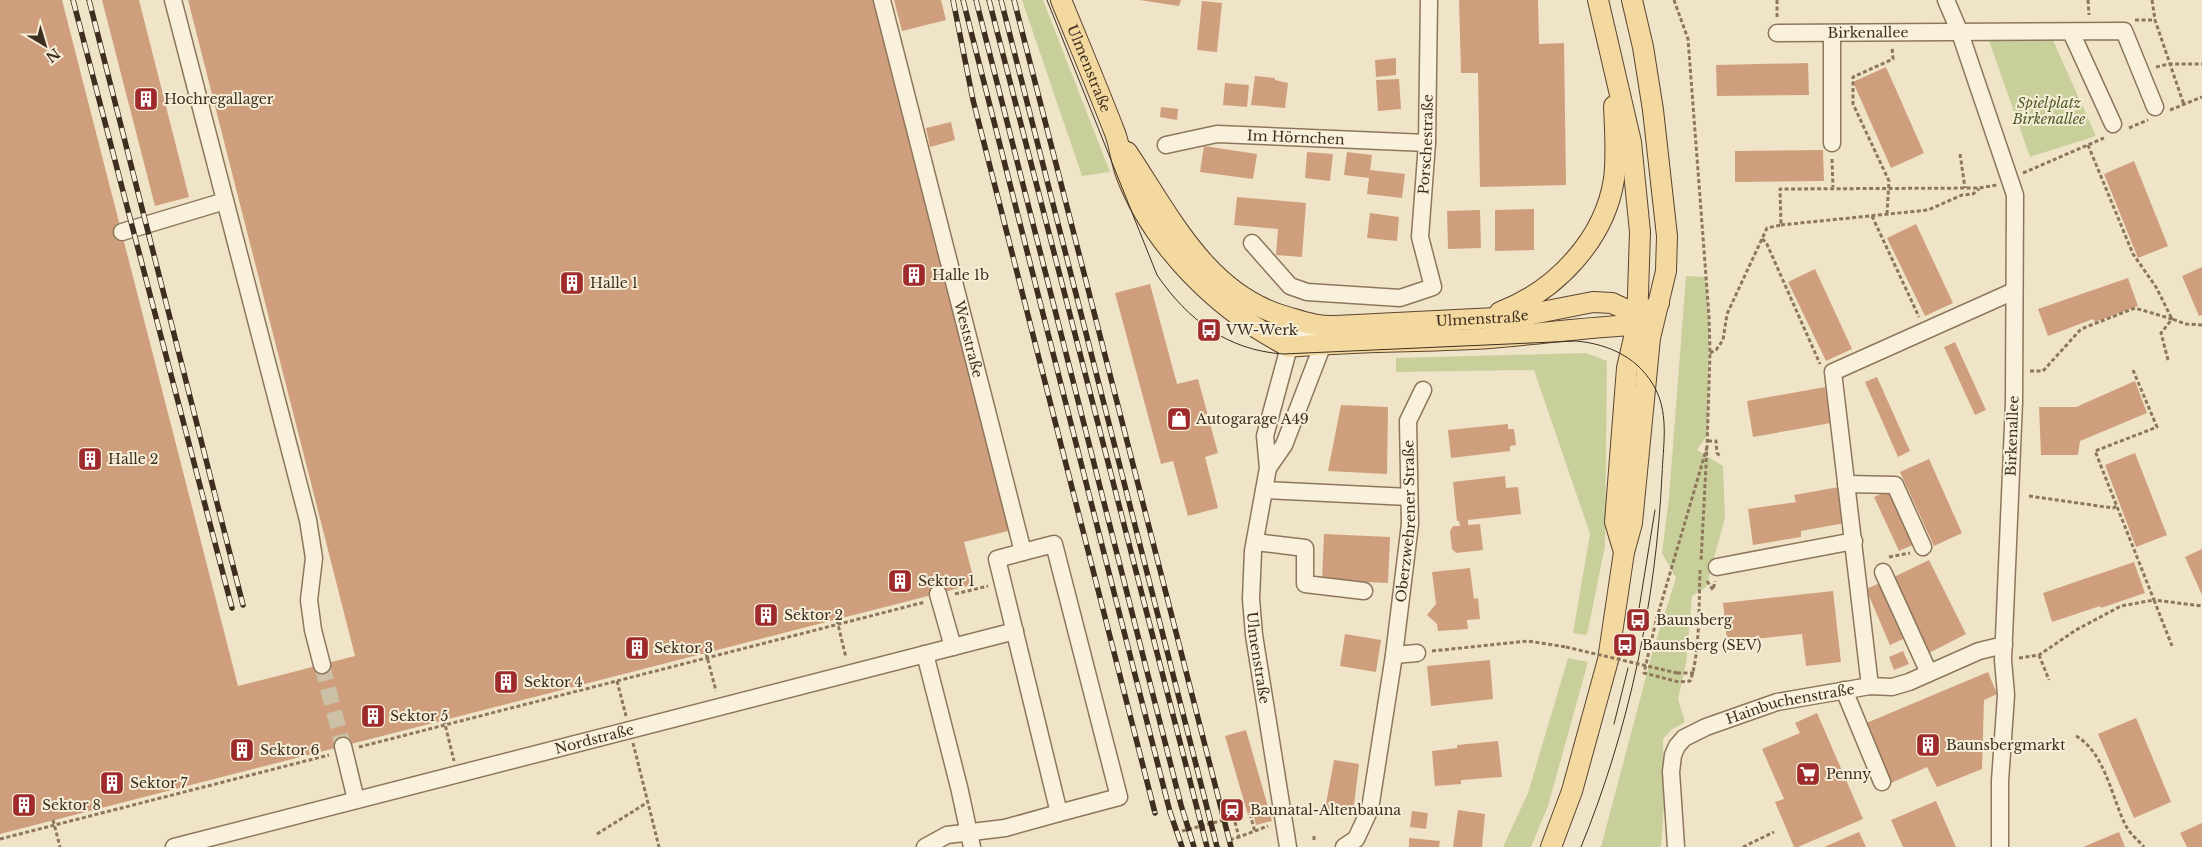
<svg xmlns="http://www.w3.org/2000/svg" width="2202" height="847" font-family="'Libre Baskerville',serif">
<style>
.green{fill:#c9cf9b}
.building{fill:#cf9f7d}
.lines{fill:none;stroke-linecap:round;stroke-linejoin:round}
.minor-tunnel{stroke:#ccc0a6;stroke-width:16;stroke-dasharray:16 8;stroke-linecap:butt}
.minor-casing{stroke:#8d765c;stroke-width:19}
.major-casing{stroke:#5b4430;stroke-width:22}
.path{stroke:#8d765c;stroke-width:3;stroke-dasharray:4 2.5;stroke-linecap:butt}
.minor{stroke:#faf1dc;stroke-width:16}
.major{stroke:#f3d9a0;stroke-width:20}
.tram{stroke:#3d2e20;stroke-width:1}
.rail-casing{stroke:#3d2e20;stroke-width:5.5}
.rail{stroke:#f7eed8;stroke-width:4;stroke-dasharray:11;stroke-linecap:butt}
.path-bridge{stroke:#8d765c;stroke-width:3;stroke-dasharray:4 2.5;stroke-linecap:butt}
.labels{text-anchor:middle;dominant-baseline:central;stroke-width:4;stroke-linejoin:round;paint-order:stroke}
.street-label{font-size:14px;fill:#3d2e20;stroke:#f7eed8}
.poi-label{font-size:14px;fill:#3d2e20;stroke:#f7eed8;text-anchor:start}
.park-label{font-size:14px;font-style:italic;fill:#4d5a26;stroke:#f7eed8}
</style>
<rect width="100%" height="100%" fill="#f0e4c8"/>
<path class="green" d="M1022,0H1043L1110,172L1082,176Z
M2052,38L2096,136L2030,157L1989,41Z
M1686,276L1706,277L1709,323L1708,434L1697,450L1723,466L1725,518L1706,587L1692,596L1686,664L1678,699L1685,722L1671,730L1663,739L1664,805L1661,847H1601L1653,650L1676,578L1662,553L1669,497Z
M1586,353L1607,361L1605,546L1587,635L1573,633L1590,534L1534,370L1396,372V358Z
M1568,658L1588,662L1548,806L1531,847H1503L1528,793Z"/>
<path class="building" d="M0,0H62L238,686L355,656L188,0H877L1012,530L964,542L975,584L0,834Z
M102,0H139L189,197L155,206Z
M894,0H941L946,20L902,31Z
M1139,0H1181L1179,6Z
M1459,0H1538L1539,44L1564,43L1566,185L1480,187L1478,73H1461Z
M1202,1L1222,3L1217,52L1197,50Z
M1396,58V75L1376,77L1375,60Z
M1808,63L1809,95L1717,96L1716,65Z
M1886,67L1924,153L1891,168L1853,82Z
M1255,76L1275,78V80L1288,83L1285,108L1251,105Z
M1399,79L1401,109L1378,111L1376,80Z
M1225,83L1249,85L1247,107L1223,105Z
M1161,107L1178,109L1177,120L1160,117Z
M951,122L955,140L930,147L926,128Z
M1204,146L1257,154L1253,179L1200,172Z
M1823,150L1824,181L1735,182V151Z
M1307,152L1333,154L1330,181L1305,178Z
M1347,152L1372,155L1370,170L1405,174L1402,198L1367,194L1369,178L1344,175Z
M2134,161L2168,246L2138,258L2104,174Z
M1237,197L1306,203L1302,257L1276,255L1278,229L1234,225Z
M1534,209V250L1495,251V210Z
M1480,210L1481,248L1448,249L1447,211Z
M1370,213L1399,217L1397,241L1367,238Z
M1916,224L1953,303L1925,316L1887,238Z
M2202,267V315L2199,316L2182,276Z
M1815,269L1852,349L1826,361L1788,282Z
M2128,278L2138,306L2095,322L2093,319L2048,336L2038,309Z
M1150,284L1177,384L1198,379L1218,453L1205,457L1218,508L1188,516L1173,461L1161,464L1115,293Z
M1955,342L1986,410L1975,415L1944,347Z
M1877,377L1910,451L1898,457L1865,382Z
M2135,381L2147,413L2080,441L2078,455H2041L2039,407H2076Z
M1825,387L1831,423L1753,437L1747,401Z
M1341,405L1388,407L1387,474L1328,471Z
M1508,424V429H1514L1516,445L1510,446V451L1451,458L1448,430Z
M2135,453L2167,535L2136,547L2105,465Z
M1929,459L1962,533L1934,546L1900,472Z
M1505,476L1506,488L1518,487L1521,514L1468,520V525L1480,524L1483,550L1456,553L1452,549L1450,531L1453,526H1460L1459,521H1457L1453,482Z
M1839,487L1845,523L1801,531V537L1753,545L1748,509L1796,502L1794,495Z
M1890,490L1915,544L1899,551L1874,497Z
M1324,534L1390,537L1388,583L1322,580Z
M2202,549V595L2185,557Z
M1929,560L1966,634L1929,653L1892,578Z
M2134,562L2145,593L2101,608L2100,606L2052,622L2043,593Z
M1470,568L1474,599L1478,598L1480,619L1467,620L1468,629L1438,631L1437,624L1427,615L1436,604L1432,572Z
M1880,583L1903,639L1890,645L1866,589Z
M1833,591L1841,662L1806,666L1802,634L1727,642L1723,603Z
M1345,634L1381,640L1376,672L1340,666Z
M1903,651L1909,664L1894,670L1889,657Z
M1490,660L1493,699L1431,706L1427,666Z
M1988,672L1997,694L1984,700L1982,769L1937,787L1927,767L1891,783L1864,724Z
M1817,713L1863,819L1798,847H1794L1775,802L1784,799L1762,749L1800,733L1795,723Z
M2136,718L2171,802L2134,818L2098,734Z
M1246,730L1272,821L1256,825L1253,813L1248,815L1225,736Z
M1498,741L1502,777L1461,780V784L1435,786L1432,751L1457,748V745Z
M1334,760L1359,764L1353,813H1351L1350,816L1340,814L1341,811L1325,809Z
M1936,801L1956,847H1903L1891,820Z
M1458,810L1485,814L1482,847H1453Z
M1412,811L1428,813L1426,829L1410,827Z
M2202,823V847H2187L2180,833Z
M1859,832L1866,847H1824Z
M2119,832L2125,847H2083Z
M1409,838L1440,841L1439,847H1409Z"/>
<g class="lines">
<path class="minor-tunnel" d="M322,665L343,746"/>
<defs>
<g id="minor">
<path d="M173,0L308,520L314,558L309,600L313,630L322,665"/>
<path id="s1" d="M882,0L1023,552L997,559L1059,813L1005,828L947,835L925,847"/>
<path d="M1946,0L1960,33L2015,195L2014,402L2003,660L2006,695L2000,781V847"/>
<path d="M2071,32L2113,124"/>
<path id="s2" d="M1777,33L2124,31L2155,107"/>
<path d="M1832,143V33"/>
<path id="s3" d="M1166,145L1217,134L1427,143"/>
<path d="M122,232L225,201"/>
<path id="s4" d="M1252,243L1290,286L1307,292L1400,298L1433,287L1420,237L1427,143L1429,0"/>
<path id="s5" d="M1268,468L1284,445L1323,344L1318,327L1289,347L1265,436L1268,468L1253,551L1251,599L1254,635L1288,847"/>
<path d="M1846,484L1895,485L1923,547"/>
<path d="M1264,490L1409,497"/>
<path d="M1255,542L1305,548V584L1364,591"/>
<path d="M1023,552L1054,544L1119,797L1059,813"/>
<path d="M1717,567L1854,541"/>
<path d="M1883,572L1929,673"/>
<path d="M938,594L953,647"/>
<path d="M925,654L959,787L972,847"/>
<path d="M1394,655L1417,653"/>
<path d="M1870,686L1833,372L2014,291"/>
<path d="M1844,690L1882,782"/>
<path d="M343,746L356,800"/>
<path id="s6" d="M174,847L1015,631"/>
<path id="s7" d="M1344,847L1356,839L1370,809L1394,655L1410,524L1408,421L1423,390"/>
<path id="s8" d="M1676,847L1671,772L1673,755L1677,746L1684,738L1706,727L1777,702L1870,686L1892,687L1909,682L1979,651L2004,645"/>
</g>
<g id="major">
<path id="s9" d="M1061,0C1079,44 1098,89 1115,133C1120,146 1121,161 1126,174C1153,246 1218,310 1286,345L1289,347C1350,341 1412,342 1473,339C1528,336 1582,327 1637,325L1659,303"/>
<path d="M1598,0L1631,142L1640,232L1637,325L1627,368L1615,522L1624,552"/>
<path id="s10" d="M1127,152C1170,216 1207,295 1287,317C1304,322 1318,327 1336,326L1516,317L1593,302L1612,303L1627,310L1643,332"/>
<path d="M1500,312C1556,291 1605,239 1614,179C1617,155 1615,130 1614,106"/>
<path d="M1551,847L1572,791L1608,660L1624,552L1632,523L1650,338L1666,271L1667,236L1653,110L1643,47L1632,0"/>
</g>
</defs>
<use href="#minor" class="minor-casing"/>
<use href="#major" class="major-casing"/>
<path class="path" d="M1674,0L1688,39L1709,316L1710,353L1707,447L1701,561
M1777,0V17
M2088,0L2089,15
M2152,0L2155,20L2184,105
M2135,20H2155
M2156,67L2169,64H2202
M2170,110L2202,97
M2129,128L2148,120
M2088,145L2133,254L2156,287L2172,319L2186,324L2202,325
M1960,154L1965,188
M1832,159L1833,187
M2023,173L2104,138
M1887,214L1889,181L1853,104V77L1893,59L1892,47
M1872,216L1919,317
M1781,225L1928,210L1962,195L1973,194L1979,189
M1762,239L1766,242L1820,364
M1710,353L1716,350L1723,340L1727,314L1767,228L1781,225L1780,189L1979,188L1997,185
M2133,370L2157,427L2095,451L2154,600L2202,606
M2030,371H2043L2081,329L2135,308L2172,319L2161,333L2168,360
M1708,441H1716L1717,453L1720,456
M2029,496L2113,508L2117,506
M1889,557L1910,553
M1700,570C1699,598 1700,657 1690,681L1679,682L1644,673L1656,621L1707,447
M1707,581L1713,590L1715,581
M955,594L988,586
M837,620L846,658
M1432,651L1528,641L1566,647
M706,653L716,691
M2039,655L2049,680
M2019,658L2039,655L2076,630L2121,606L2154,600L2172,646
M1677,673H1694
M617,681L626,716
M444,720L454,761
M2076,736C2105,752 2112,799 2126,826C2130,834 2139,841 2144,847
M633,743L659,847
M359,747L925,602
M1250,814L1255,832
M53,820L60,847
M1235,822L1239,837L1268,826
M1182,831L1224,820L1229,840L1239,837
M597,834L648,802
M1314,836V842
M0,839L329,755
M1743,847L1774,832"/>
<use href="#minor" class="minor"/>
<use href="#major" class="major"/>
<path class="tram" d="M1047,0L1157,275C1188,320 1227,350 1283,354L1576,341C1609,344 1640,358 1656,390C1669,416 1663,447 1662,475C1656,601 1629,730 1581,847
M1637,621L1655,510
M1614,724L1628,668"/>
<defs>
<path id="rail" d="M73,0L232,608
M89,0L243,605
M953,0L973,100L1155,813
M963,0L1170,812L1182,847
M976,0L1181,805L1194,847
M989,0L1207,847
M1001,0L1217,847
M1014,0L1231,847"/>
</defs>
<use href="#rail" class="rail-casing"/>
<use href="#rail" class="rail"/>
<path class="path-bridge" d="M1566,647L1677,673"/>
</g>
<defs>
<symbol id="building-square" viewBox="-11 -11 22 22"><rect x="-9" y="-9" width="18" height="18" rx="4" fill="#9e2a2b" stroke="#f7eed8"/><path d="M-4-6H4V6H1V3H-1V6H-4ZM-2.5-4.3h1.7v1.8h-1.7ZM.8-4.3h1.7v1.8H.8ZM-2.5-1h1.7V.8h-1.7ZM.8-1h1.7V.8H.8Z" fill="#fff"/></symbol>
<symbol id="bus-square" viewBox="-11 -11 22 22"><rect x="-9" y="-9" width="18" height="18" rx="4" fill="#9e2a2b" stroke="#f7eed8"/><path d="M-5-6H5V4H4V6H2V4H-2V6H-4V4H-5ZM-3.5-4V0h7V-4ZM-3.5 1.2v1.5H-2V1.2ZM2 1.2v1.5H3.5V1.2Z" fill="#fff"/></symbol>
<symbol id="shop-square" viewBox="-11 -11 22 22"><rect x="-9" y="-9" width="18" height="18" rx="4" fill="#9e2a2b" stroke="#f7eed8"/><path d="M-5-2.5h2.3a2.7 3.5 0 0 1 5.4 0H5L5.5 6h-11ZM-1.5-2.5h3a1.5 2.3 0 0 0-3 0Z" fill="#fff"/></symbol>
<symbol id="supermarket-square" viewBox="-11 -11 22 22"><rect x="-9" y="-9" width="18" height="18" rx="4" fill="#9e2a2b" stroke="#f7eed8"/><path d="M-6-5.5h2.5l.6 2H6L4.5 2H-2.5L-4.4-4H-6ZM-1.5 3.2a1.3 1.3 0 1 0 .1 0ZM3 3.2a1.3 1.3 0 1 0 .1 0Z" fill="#fff"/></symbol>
<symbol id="station-square" viewBox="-11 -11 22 22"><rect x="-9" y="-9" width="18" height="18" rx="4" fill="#9e2a2b" stroke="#f7eed8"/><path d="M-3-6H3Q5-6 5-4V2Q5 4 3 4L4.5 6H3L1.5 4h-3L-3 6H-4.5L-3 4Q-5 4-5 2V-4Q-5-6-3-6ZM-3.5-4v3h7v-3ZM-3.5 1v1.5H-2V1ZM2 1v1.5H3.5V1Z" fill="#fff"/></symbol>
</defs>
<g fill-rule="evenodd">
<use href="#building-square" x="132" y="85" width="28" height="28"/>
<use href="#building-square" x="900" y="261" width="28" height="28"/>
<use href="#building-square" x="558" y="269" width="28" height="28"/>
<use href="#bus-square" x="1195" y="316" width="28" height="28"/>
<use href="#shop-square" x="1165" y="405" width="28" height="28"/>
<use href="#building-square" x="76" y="445" width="28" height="28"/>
<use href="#building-square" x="886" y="567" width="28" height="28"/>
<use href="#building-square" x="752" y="601" width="28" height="28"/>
<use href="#bus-square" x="1624" y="606" width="28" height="28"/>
<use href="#bus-square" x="1611" y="631" width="28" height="28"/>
<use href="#building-square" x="623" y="634" width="28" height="28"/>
<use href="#building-square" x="492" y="668" width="28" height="28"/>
<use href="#building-square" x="359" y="702" width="28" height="28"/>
<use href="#building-square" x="1914" y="731" width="28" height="28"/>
<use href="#building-square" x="228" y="736" width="28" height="28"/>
<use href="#supermarket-square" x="1794" y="760" width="28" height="28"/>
<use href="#building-square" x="98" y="769" width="28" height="28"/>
<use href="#building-square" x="10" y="791" width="28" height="28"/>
<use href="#station-square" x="1218" y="796" width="28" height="28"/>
</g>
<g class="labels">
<g class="street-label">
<text stroke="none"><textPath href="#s2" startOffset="91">Birkenallee</textPath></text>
<text stroke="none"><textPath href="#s9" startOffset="74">Ulmenstraße</textPath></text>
<text stroke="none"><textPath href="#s3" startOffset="131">Im Hörnchen</textPath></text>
<text stroke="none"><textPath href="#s4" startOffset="348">Porschestraße</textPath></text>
<text stroke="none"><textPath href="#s10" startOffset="432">Ulmenstraße</textPath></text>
<text stroke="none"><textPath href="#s1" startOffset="350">Weststraße</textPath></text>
<text transform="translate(2012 436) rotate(-88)">Birkenallee</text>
<text stroke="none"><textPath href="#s7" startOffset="338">Oberzwehrener Straße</textPath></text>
<text stroke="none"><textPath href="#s5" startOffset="505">Ulmenstraße</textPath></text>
<text stroke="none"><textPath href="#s8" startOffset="225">Hainbuchenstraße</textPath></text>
<text stroke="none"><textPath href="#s6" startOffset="434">Nordstraße</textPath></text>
</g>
<g class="poi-label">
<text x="164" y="99">Hochregallager</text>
<text x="932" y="275">Halle 1b</text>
<text x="590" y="283">Halle 1</text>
<text x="1226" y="330">VW-Werk</text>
<text x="1196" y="419">Autogarage A49</text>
<text x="108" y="459">Halle 2</text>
<text x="918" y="581">Sektor 1</text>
<text x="784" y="615">Sektor 2</text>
<text x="1656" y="620">Baunsberg</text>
<text x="1642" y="645">Baunsberg (SEV)</text>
<text x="654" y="648">Sektor 3</text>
<text x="524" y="682">Sektor 4</text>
<text x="390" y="716">Sektor 5</text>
<text x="1946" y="745">Baunsbergmarkt</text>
<text x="260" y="750">Sektor 6</text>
<text x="1826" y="774">Penny</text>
<text x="130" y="783">Sektor 7</text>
<text x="42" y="805">Sektor 8</text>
<text x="1250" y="810">Baunatal-Altenbauna</text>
</g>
<g class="park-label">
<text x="2049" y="103">Spielplatz<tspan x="2049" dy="16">Birkenallee</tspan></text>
</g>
</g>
<g transform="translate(45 45) rotate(142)" stroke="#f7eed8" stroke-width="4" paint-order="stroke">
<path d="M0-4L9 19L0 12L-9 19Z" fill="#3d2e20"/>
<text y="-8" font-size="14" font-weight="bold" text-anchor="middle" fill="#3d2e20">N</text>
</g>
</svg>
